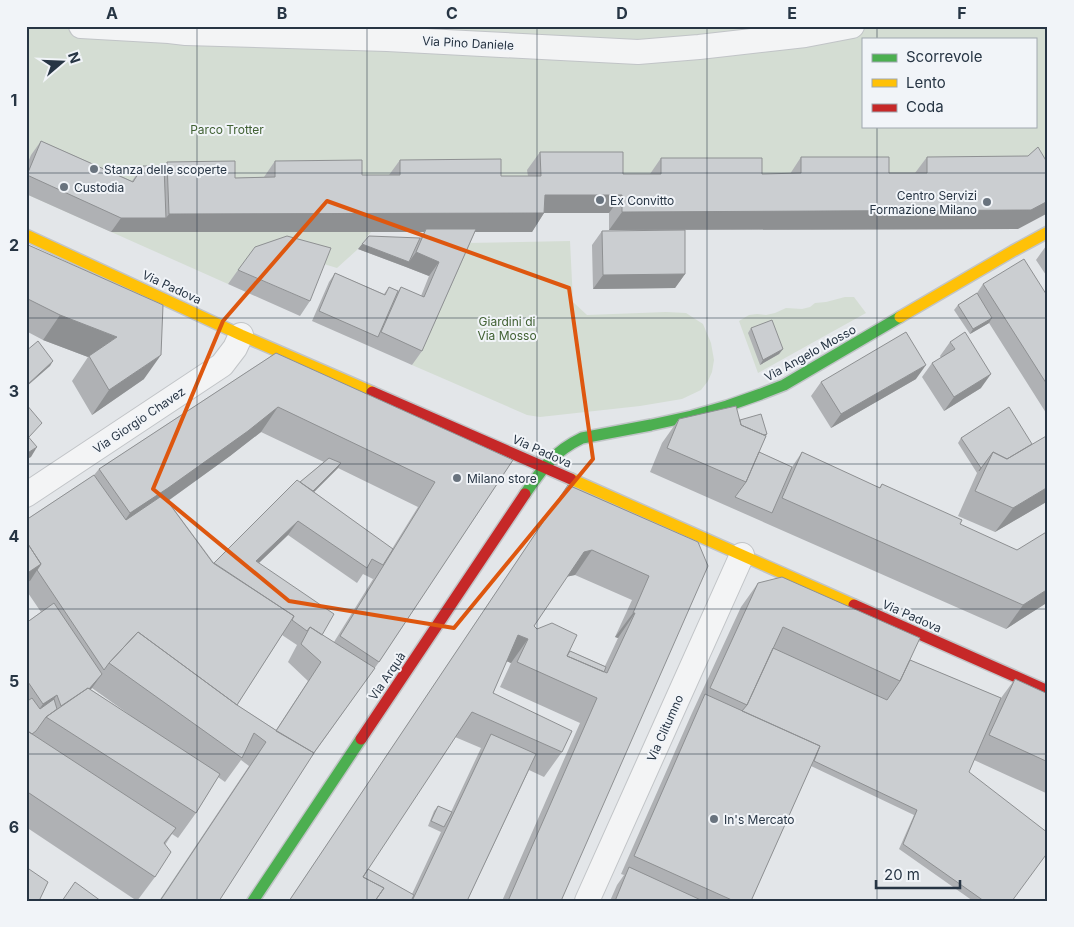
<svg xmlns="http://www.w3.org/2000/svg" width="1074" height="927" font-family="Inter,sans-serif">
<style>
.green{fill:#d4ddd3;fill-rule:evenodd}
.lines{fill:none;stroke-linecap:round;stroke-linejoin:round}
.street-casing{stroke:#c1c4c7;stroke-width:26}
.fast-casing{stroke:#c1c4c7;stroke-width:14}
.slow-casing{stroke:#c1c4c7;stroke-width:14}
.jam-casing{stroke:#c1c4c7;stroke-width:14}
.street{stroke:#f3f4f5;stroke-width:24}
.fast{stroke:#4caf50;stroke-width:11}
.slow{stroke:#ffc107;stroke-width:11}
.jam{stroke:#c62828;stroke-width:11}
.wall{fill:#afb1b4;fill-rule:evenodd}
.shaded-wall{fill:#8e9092}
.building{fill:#cbced1;stroke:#8e9092;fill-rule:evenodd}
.marked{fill:none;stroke:#de570f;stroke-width:4;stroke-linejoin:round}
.grid{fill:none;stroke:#273544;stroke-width:1;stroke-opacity:0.55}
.poi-dot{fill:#69737e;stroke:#f1f4f8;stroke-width:2}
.labels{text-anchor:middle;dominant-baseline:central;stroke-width:4;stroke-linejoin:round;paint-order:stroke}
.street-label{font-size:12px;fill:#273544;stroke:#f1f4f8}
.park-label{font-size:12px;fill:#416133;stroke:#f1f4f8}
.poi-label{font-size:12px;fill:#273544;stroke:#f1f4f8;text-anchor:start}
.neatline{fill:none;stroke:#273544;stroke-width:2}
.grid-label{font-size:16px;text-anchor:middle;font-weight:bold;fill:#273544}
</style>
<rect width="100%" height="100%" fill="#e3e6e9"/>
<path class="green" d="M26,26H1048V213H532V232H371L358,249L337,268L277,250L245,262L228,284L26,194ZM863,39H1035V126H863Z
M570,241L573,302L587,315L666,312L686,313L703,324L711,343L714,360L712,372L708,381L701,390L682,399L640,406L540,417L527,415L412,365L466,243Z
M845,297H854L866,313L758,373L739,321L749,315L757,314L766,315L775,313L786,308L802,309L810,307L815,303L826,302Z"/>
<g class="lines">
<defs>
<path id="street" d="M81,26L169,31L186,33L387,39L638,52L699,47L805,35L852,26
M26,495L222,365L235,348L241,335
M587,901L742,555"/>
<path id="fast" d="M525,494C543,468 553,452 582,438L651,425L692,416L727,406L761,394L784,385L900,317
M253,901L361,739"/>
<path id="slow" d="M26,235L241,335L372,392
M900,317L1013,251L1048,232
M571,479L854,605"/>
<path id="jam" d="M372,392L571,479
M854,605L1048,691
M361,739L525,494"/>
</defs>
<use href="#street" class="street-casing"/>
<use href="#fast" class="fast-casing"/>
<use href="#slow" class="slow-casing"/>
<use href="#jam" class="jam-casing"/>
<use href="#street" class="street"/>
<use href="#fast" class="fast"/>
<use href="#slow" class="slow"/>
<use href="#jam" class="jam"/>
</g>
<path class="wall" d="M41,141L132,181L143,166H164L167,162L235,178L264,177L275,161L362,175H389L400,160L501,176H528L527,170L540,152L623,174H650L661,158L762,174H790L801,157L889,173H915L927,157L1018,229L609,230V213H544L532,232H475L422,351L412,365L312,321L329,282L335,273L384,294L389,287L398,291L401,287L421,296L429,276L406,267L358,249L420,238L424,232H111L26,194V167L31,155Z
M602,231L685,274L675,288L593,289L592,245Z
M26,244L144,379L92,415L72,381L88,357L43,340L26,331Z
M1048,245V278L1036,260L1046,246Z
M238,270L310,301L300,316L228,284Z
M983,284L1048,297V416L989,323L970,334L954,310L958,305L977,293Z
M751,328L783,349L779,354L760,365L748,333Z
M950,342L981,388L944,411L922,377L932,363L941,358L940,356Z
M276,353L513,460L379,662L310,759L219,901H159L249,766L241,760L225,782L218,777L196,813L178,838L172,834L165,845L155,877L137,901L26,827V623L41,612L26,590V520L94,475L99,469ZM261,432L324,462L300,482L214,563L168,501L230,456ZM338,468L418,507L392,549L314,492ZM288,535L357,583L363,574L373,579L375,576L334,642L322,635L259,563ZM282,635L297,645L288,662L308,681L276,730L237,705ZM92,688L134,718L90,689Z
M916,379L831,428L811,396L821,382Z
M1009,407L1048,501L995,532L958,516L977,473L958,443L961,438Z
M679,419L740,420L767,434L759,452L792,467L802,452L879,488L882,484L960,524L1048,602L1006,629L650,472L662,443Z
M568,485L698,542L561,901H502L580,723L500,687L511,663L506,661L493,693L562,752L544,777L529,770L467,901H289ZM575,575L632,600L615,637L618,638L605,666L570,651L537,629L534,626L567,576ZM455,737L481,748L451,812L438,806L434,811L428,826L441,832L412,894L368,869Z
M758,583L910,660L1001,698L1015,679L1048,694V794L974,760L969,772L1012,901H973L899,849L914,815L811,766L751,901H610L617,885L624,875L621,874L692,713L741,607Z"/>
<path class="shaded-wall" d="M545,195H622L609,213H538H544L532,232H425L426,229L424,232H111L121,218H166L169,214Z
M1048,201V213L1018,229L609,230L622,212Z
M362,244L409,262L416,252L439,262L429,276L406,267L358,249Z
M685,274L675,288L593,289L603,275Z
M60,315L117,337L88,357L43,340Z
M992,318L989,323L970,334L973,329Z
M783,349L779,354L760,365L763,360Z
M161,355L144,379L92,415L109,390Z
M53,361L50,366L26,387V386Z
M926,365L916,379L831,428L841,414Z
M991,374L981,388L944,411L954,397Z
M278,407L261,432L230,456L151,513L113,538L130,513Z
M37,447L31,457L26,460V454Z
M341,463L338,468L302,504L305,499Z
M1048,487V501L995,532L1013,508Z
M298,521L288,535L246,575L256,561Z
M592,550L575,575L566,577L584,552Z
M41,564L30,581V580L26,586V574Z
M1048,589V602L1006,629L1023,605Z
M633,613H635L618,638L615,637Z
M518,635L528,639L511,663L501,659Z
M102,674L92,688L71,712L59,715Z
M57,695L47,709L33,718L43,704Z"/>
<path class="building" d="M41,141L133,182L143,166H164L166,218H121L27,175Z
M1038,147L1048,164V201L1031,210L622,212V195H545L544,213L169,214L167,162L235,161V178L275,177V161L362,160V175H400V160L501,159V176H541L540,152H623V174H661V158H762V174L801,173V157H889V173H927V157L1028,156Z
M426,229H476L422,351L381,332L401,287L424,297L439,262L416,252Z
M685,230V274L603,275L602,231Z
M287,236L331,248L310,301L238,270L255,247Z
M369,236L420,238L409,262L362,244Z
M26,244L163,305L161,355L109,390L89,356L117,337L60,315L26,298Z
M1024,259L1048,297V386L983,284Z
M335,273L385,295L389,287L398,291L378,337L319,311Z
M977,293L992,318L973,329L958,305Z
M772,320L783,349L763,360L751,328Z
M906,332L926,365L841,414L821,382Z
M965,332L991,374L954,397L932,363L955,349L950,342Z
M38,341L53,361L26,386V351Z
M276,353L513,460L379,662L340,636L435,482L278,407L248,431L168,488L130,513L99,469Z
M26,404L42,423L29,437L26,434Z
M736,406L741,425L766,436L746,482L667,448L679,419Z
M1009,407L1032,444L1007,459L993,452L979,471L981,468L961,438Z
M761,414L767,434L764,435L741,425L740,420Z
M26,434L37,447L26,454Z
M1048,435V487L1013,508L975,491L993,452L1007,459Z
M759,452L792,467L772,513L735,497L746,482Z
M802,452L880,488L882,484L962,520L960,524L1017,550L1048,531V589L1023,605L782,498Z
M329,458L341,463L313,491L300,482Z
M94,475L126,520L163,495L213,563L294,616L237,705L138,632L109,663L104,670L37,570L41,564L26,541V520Z
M297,480L393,549L383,565L372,559L367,568L298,521L256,561L334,614L322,635L310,627L307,631L292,620L294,616L214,563Z
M568,485L698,542L708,566L561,901H508L597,698L517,662L528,639L518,635L493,693L572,731L562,752L472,712L363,877L384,888L375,901H289ZM592,550L649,576L633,613H635L607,673L567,656L577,635L552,623L537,629L534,626L584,552Z
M26,541L41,564L26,574Z
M26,574L30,580L26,583Z
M782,577L920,638L900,681L783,627L747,705L710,688L758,583Z
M54,603L102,674L89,689L88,688L61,706L57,695L43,704L26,679V623Z
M310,627L375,668L313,754L314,753L276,731L321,662L301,644Z
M138,632L237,705L277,731L314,753L219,901H160L266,742L254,733L242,758L109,663Z
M773,648L887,700L900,681L910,660L1001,698L969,772L1048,833V852L1012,901H984L903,844L917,810L814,761L820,746L742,711L747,705Z
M570,651L606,667L604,672L567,656Z
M1015,679L1048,694V762L989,735Z
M88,688L220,774L196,813L46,717Z
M705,694L820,746L751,901H734L634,856Z
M32,698L40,709L54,699L57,709L46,717L36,731L32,734L26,730V702Z
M26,730L176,828L164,843L171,852L155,877L26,791Z
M491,734L536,754L467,901H412Z
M438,806L452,812L444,827L431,821Z
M26,867L48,882L39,901H26Z
M629,867L703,901H615Z
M368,869L414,895L411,901H375L384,888L363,877Z
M75,882L101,901H62Z"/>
<path class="marked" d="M327,201L569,288L593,459L454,628L289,601L153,489L223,321Z"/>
<path class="grid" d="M197,26V901M367,26V901M537,26V901M707,26V901M877,26V39M877,126V901M26,173H1048M26,318H1048M26,464H1048M26,609H1048M26,754H1048"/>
<g class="poi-dot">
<circle cx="94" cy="169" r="5"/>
<circle cx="64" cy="187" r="5"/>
<circle cx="600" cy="200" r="5"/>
<circle cx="987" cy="202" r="5"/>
<circle cx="457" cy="478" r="5"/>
<circle cx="714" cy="819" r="5"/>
</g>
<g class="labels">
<g class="street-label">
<text transform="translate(468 43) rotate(3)">Via Pino Daniele</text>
<text transform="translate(172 287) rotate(25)">Via Padova</text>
<text transform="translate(810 353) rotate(-29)">Via Angelo Mosso</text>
<text transform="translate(139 420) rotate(-34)">Via Giorgio Chavez</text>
<text transform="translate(542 451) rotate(24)">Via Padova</text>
<text transform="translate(912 616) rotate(24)">Via Padova</text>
<text transform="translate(387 676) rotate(-56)">Via Arquà</text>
<text transform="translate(665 728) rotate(-66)">Via Clitumno</text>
</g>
<g class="park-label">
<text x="227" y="129">Parco Trotter</text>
<text x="507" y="321">Giardini di<tspan x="507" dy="14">Via Mosso</tspan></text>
</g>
<g class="poi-label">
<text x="104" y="169">Stanza delle scoperte</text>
<text x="74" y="187">Custodia</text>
<text x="977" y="195" text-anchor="end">Centro Servizi<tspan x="977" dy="14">Formazione Milano</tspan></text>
<text x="610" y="200">Ex Convitto</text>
<text x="467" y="478">Milano store</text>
<text x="724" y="819">In's Mercato</text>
</g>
</g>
<rect width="1074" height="927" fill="none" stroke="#f1f4f8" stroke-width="55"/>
<rect x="862" y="38" width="175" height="90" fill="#f1f4f8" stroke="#a0a8b0"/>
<rect x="872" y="54" width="25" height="8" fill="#4caf50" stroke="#a0a8b0"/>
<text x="906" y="62" font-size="15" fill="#273544">Scorrevole</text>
<rect x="872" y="79" width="25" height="8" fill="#ffc107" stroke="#a0a8b0"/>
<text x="906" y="88" font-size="15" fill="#273544">Lento</text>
<rect x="872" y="104" width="25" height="8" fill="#c62828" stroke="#a0a8b0"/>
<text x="906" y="112" font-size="15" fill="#273544">Coda</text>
<g transform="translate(62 62) rotate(71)" stroke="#f1f4f8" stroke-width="4" paint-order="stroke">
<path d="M0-4L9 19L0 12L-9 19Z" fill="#273544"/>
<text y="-8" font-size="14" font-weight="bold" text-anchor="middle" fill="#273544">N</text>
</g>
<path d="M876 880v8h84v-8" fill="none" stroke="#273544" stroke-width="2.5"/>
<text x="884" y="880" font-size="15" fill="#273544" stroke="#f1f4f8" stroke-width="4" paint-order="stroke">20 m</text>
<rect x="28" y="28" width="1018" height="872" class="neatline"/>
<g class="grid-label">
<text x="112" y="19">A</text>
<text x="282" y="19">B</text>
<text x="452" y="19">C</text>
<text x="622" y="19">D</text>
<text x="792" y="19">E</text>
<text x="962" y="19">F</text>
<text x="14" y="106">1</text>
<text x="14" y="251">2</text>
<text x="14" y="397">3</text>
<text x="14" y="542">4</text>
<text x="14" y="687">5</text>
<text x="14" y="833">6</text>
</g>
</svg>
